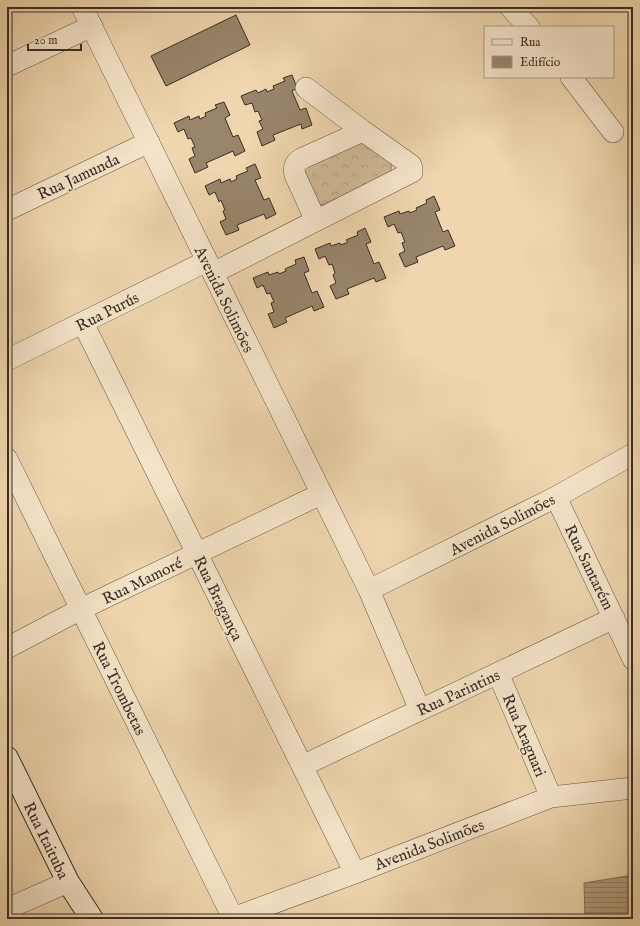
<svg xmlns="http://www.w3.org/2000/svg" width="640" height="926" viewBox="0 0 640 926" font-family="'IM FELL English',serif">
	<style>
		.forest { fill: url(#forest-crowns); stroke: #84735e }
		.water { fill: url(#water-rules); stroke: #81705b }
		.building { fill: #98856c; stroke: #392d25 }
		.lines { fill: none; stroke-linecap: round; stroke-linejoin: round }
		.street-casing { stroke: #665747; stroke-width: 22 }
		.secondary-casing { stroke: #392d25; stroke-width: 24 }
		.street { stroke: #f5e4ca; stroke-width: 21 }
		.secondary { stroke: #f5e4ca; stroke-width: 22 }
		.labels { text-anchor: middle; stroke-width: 3; stroke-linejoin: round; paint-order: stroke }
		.street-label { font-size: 16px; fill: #392d25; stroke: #f5e4ca }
	</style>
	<defs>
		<pattern id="forest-crowns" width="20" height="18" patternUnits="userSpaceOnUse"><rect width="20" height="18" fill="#d0b997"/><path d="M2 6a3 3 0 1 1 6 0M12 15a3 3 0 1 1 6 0" fill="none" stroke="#b39f82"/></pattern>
		<pattern id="water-rules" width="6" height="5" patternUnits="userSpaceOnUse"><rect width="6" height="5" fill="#b19d7f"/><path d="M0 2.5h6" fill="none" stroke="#918068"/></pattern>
	</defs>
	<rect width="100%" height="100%" fill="#efd6ae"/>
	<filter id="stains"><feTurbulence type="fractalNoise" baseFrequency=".005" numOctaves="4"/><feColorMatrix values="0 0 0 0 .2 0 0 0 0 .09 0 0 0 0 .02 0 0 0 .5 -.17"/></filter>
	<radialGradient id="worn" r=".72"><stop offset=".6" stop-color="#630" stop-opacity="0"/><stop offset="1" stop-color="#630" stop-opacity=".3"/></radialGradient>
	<path class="forest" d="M 363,142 L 391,162 L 391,170 L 389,173 L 323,205 L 320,205 L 302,170 L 304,167 Z"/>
	<path class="water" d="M 633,875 L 633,919 L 585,919 L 584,883 Z"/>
	<path class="building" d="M 236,15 L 250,45 L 166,86 L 151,56 Z
		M 292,75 L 297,88 L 292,91 L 300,110 L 306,108 L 312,125 L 302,129 L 301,124 L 273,135 L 275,140 L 262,146 L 257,132 L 263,129 L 259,121 L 262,120 L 258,111 L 255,112 L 252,103 L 245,105 L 241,96 L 256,90 L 258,93 L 266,89 L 267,92 L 274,89 L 273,86 L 285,81 L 283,78 Z
		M 224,102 L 230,115 L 225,118 L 233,137 L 238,135 L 245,151 L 235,156 L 233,151 L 206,163 L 208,167 L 195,173 L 189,159 L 195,156 L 192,148 L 195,147 L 191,138 L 188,139 L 184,129 L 178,132 L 174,123 L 189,116 L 190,120 L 199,116 L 200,119 L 206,116 L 205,113 L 217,108 L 215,105 Z
		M 255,164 L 261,178 L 255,180 L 264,200 L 269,198 L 276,214 L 266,219 L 264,214 L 237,225 L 239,230 L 226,235 L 220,222 L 226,219 L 223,211 L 225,210 L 221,200 L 219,202 L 215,192 L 209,195 L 205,186 L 220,179 L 221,183 L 230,179 L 231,182 L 237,179 L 236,176 L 248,171 L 246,168 Z
		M 434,196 L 440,210 L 435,212 L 443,232 L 448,230 L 455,246 L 445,250 L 443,246 L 416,257 L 418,262 L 405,267 L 399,254 L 405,251 L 402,243 L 405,242 L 401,232 L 398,233 L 394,224 L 388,227 L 384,217 L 399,211 L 400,214 L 409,211 L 410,213 L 417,210 L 416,208 L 427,203 L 426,200 Z
		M 365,228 L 371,242 L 366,244 L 374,264 L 379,262 L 386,278 L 376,282 L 374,278 L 347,289 L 349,294 L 336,299 L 330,286 L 336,283 L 333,275 L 335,273 L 332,264 L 329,265 L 325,256 L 319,259 L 315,249 L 330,243 L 331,246 L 340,243 L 341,245 L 348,242 L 346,240 L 358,235 L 357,232 Z
		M 304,257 L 309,271 L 304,273 L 312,293 L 317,291 L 324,307 L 314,311 L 312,306 L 285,318 L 287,322 L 274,328 L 268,314 L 274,312 L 271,303 L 274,302 L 270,293 L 267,294 L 263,285 L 257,288 L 253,278 L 268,272 L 269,275 L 278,272 L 279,274 L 286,271 L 285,269 L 296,264 L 295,260 Z"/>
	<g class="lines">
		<g class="street-casing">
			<path id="street" d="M 82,7 L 369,590 L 420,710
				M 510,7 L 529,27
				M 7,66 L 92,26
				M 571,77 L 613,132
				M 7,210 L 149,142
				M 316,221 L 295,175 C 293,167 295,162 303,158 L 363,131
				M 213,273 L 412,172 L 412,169 L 411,165 L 363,131 L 306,88
				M 83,323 L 355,873
				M 7,360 L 207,261
				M 7,459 L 233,918
				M 556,497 L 633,659
				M 369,590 L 556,497 L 633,454
				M 7,648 L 81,609 L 321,494
				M 498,673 L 551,797
				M 302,766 L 614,618
				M 7,909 L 68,882
				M 230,919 L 355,873 L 551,797 L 633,788"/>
		</g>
		<g class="secondary-casing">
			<path id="secondary" d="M 7,758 L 68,882 L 92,919"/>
		</g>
		<use href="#street" class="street"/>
		<use href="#secondary" class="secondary"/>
	</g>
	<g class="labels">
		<g class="street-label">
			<text transform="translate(78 176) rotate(-25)" y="6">Rua Jamunda</text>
			<text transform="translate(225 299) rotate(64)" y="6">Avenida Solimões</text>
			<text transform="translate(107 311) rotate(-27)" y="6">Rua Purús</text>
			<text transform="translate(502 524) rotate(-27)" y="6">Avenida Solimões</text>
			<text transform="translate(590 567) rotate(64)" y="6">Rua Santarém</text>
			<text transform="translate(142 580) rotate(-26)" y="6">Rua Mamoré</text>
			<text transform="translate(219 598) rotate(64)" y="6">Rua Bragança</text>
			<text transform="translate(120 688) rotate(64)" y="6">Rua Trombetas</text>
			<text transform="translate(458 692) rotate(-25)" y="6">Rua Parintins</text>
			<text transform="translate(525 735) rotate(67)" y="6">Rua Araguari</text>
			<text transform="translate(47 840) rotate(64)" y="6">Rua Itaituba</text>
			<text transform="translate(429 844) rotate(-21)" y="6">Avenida Solimões</text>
		</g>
	</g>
	<rect width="640" height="926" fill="none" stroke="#efd6ae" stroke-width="24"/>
	<rect x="8" y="8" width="624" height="910" fill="none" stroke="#392d25" stroke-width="2"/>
	<rect x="12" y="12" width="616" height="902" fill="none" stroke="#392d25"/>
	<rect x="484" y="26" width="130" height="52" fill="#f5e4ca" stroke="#aa9b88"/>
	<rect x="492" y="39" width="20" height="6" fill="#f5e4ca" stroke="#aa9b88"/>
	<text x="520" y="46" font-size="12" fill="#392d25">Rua</text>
	<rect x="492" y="56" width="20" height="12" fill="#98856c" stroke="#aa9b88"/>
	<text x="520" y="66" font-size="12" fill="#392d25">Edifício</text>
	<path d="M28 44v6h53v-6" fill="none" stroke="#392d25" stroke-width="2"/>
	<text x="34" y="44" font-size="12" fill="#392d25" stroke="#f5e4ca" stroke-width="3" paint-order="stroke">20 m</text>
	<rect width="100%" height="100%" filter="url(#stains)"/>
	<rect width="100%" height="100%" fill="url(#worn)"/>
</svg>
